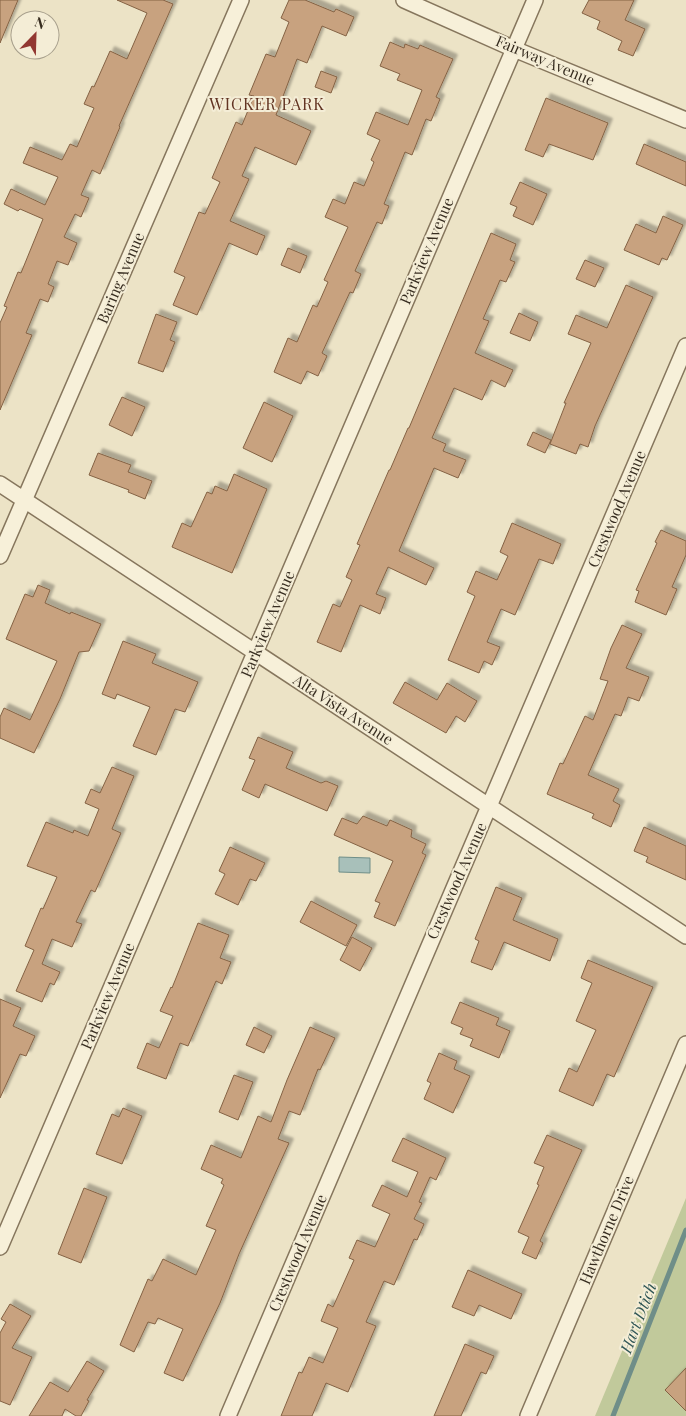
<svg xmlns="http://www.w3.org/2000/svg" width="686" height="1416" viewBox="0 0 686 1416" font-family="'Playfair Display',serif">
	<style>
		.green { fill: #c1c99b }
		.water { fill: #a8c0ba; stroke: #6f8e88 }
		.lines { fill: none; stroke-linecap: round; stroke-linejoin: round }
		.stream { stroke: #6f8e88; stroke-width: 5 }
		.building { fill: #c8a27f; stroke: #846244; filter: url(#shadow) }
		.minor-casing { stroke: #86765d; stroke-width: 18 }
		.minor { stroke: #f7f0d9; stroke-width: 15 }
		.labels { text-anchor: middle; stroke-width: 4; stroke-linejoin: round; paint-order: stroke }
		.street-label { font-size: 15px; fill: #372d20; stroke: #f4edd6 }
		.neighbourhood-label { font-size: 16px; letter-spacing: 1px; fill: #623422; stroke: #f4edd6 }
		.water-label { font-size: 16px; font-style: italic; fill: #305656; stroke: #f4edd6 }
	</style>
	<defs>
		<filter id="shadow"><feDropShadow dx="4.5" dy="-4.5" stdDeviation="1" flood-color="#0004"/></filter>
	</defs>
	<rect width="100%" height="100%" fill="#ece3c6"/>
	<path class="green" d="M 686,1198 L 686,1416 L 595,1416 Z"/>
	<path class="water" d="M 339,857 L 370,858 L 370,873 L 339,872 Z"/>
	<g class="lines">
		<path class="stream" d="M 613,1416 L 686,1230"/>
	</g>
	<path class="building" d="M 0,0 L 18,0 L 0,43 Z
		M 117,0 L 163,0 L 173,4 L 119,126 L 120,127 L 100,174 L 92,170 L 81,195 L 89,198 L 81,217 L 75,214 L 64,237 L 77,243 L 68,265 L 57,261 L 48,284 L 54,287 L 48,302 L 40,299 L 26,333 L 32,335 L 0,410 L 0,323 L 7,307 L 4,306 L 18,272 L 21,273 L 43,219 L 20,209 L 18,211 L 4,204 L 11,189 L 45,205 L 58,177 L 23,163 L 30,147 L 62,160 L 70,144 L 77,147 L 94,108 L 84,104 L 92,86 L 94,87 L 110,51 L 127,59 L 147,13 Z
		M 289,0 L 305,0 L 334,12 L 336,9 L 354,17 L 346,36 L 322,26 L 307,63 L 297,59 L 276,115 L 311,131 L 296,165 L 255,147 L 242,176 L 249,179 L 230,221 L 265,236 L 257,255 L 229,243 L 197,315 L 173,305 L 185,277 L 174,272 L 199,212 L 205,214 L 220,182 L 212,178 L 236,122 L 242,125 L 254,96 L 249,95 L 266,54 L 275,57 L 289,22 L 281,18 Z
		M 589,0 L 634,0 L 625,20 L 645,29 L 633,56 L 618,50 L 622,41 L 597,29 L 600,21 L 582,13 Z
		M 390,42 L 404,48 L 405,44 L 418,49 L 420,45 L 453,59 L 436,97 L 440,99 L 431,121 L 426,119 L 412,155 L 405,152 L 384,204 L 389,206 L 382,224 L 377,222 L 355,271 L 361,274 L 353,293 L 350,292 L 322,353 L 327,356 L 318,376 L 307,371 L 301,384 L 274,372 L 288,338 L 297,342 L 313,305 L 317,307 L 328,282 L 324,280 L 348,227 L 325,217 L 333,199 L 345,204 L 354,182 L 364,186 L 374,162 L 371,160 L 380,140 L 367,134 L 376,112 L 408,125 L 422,90 L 397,80 L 400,74 L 380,66 Z
		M 321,71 L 337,77 L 331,93 L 315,87 Z
		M 546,98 L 608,123 L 593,160 L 549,144 L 543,157 L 525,150 Z
		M 644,144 L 686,162 L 686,186 L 636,164 Z
		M 520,182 L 547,194 L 533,225 L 513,216 L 517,207 L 510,204 Z
		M 663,216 L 683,225 L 667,260 L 662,258 L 659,265 L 624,250 L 636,224 L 656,233 Z
		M 491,233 L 516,244 L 510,260 L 515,262 L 506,282 L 500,280 L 495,292 L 483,319 L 489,321 L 475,353 L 513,370 L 505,387 L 491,380 L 482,400 L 454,388 L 432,438 L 446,444 L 443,451 L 466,460 L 458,478 L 434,468 L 399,551 L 434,568 L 426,585 L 388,567 L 376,594 L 386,598 L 380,614 L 360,605 L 341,652 L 317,642 L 333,604 L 340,607 L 352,580 L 346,577 L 360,545 L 357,544 L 389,470 L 390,470 L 408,428 L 409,428 Z
		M 288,248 L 307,256 L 300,273 L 281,265 Z
		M 585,260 L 604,268 L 595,287 L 576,279 Z
		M 626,285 L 653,297 L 595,426 L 588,447 L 580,444 L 576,454 L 550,444 L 566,403 L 564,403 L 591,343 L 568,334 L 576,315 L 607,328 Z
		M 519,313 L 538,322 L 530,341 L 510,333 Z
		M 156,314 L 177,322 L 170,340 L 175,342 L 163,372 L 138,363 Z
		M 122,397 L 145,407 L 132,436 L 109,425 Z
		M 264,402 L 293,416 L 272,462 L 243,448 Z
		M 533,432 L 551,440 L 545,453 L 527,445 Z
		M 98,453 L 131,465 L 128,472 L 152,481 L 145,499 L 128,492 L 129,490 L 89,475 Z
		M 234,474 L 267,489 L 232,573 L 172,547 L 182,523 L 191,527 L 207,492 L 212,494 L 215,486 L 227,491 Z
		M 512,523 L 561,544 L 553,564 L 539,559 L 515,615 L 501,609 L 487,642 L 500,647 L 492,665 L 484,661 L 479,673 L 448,660 L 475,596 L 467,592 L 476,571 L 497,580 L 508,556 L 500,552 Z
		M 661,530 L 686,541 L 686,555 L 672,587 L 677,589 L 666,615 L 635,602 L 639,591 L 636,590 L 657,543 L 655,542 Z
		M 38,585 L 50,590 L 45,603 L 70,614 L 71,612 L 101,624 L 89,651 L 79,652 L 60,699 L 34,753 L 0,738 L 0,717 L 4,708 L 30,720 L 57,661 L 6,639 L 25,594 L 33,597 Z
		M 622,625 L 642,634 L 626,668 L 649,677 L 639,701 L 628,697 L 621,716 L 615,714 L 588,775 L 619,789 L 613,801 L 620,805 L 611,827 L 592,818 L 594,814 L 547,794 L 560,763 L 563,764 L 585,716 L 593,720 L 608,681 L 600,679 L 611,648 Z
		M 123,641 L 156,654 L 152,663 L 198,682 L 185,712 L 175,709 L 156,755 L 133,746 L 150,707 L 117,694 L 115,699 L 102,694 Z
		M 405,682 L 437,700 L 447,683 L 477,701 L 465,722 L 456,716 L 446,733 L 393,703 Z
		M 258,737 L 293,752 L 286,768 L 321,783 L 326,781 L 338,786 L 327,811 L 265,784 L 259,798 L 242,790 L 255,760 L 249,758 Z
		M 112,767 L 134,776 L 112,829 L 121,833 L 95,892 L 91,890 L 76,922 L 82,924 L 72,947 L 52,939 L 42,964 L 60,972 L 54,985 L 50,983 L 42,1002 L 16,991 L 34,950 L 25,946 L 41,908 L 43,909 L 57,877 L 27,866 L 46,822 L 73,833 L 74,830 L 88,836 L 99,809 L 85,803 L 91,789 L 100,793 Z
		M 363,816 L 387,826 L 390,820 L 412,830 L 411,837 L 426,844 L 422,853 L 426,855 L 395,926 L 374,917 L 380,903 L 375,901 L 393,861 L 334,835 L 342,818 L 357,824 Z
		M 644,827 L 686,846 L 686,880 L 646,862 L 648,857 L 634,851 Z
		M 230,847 L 265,863 L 256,881 L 250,879 L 238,905 L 215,894 L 225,874 L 219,871 Z
		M 496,887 L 522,898 L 513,920 L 558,939 L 550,961 L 504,942 L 492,970 L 471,962 L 479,941 L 475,939 Z
		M 311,901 L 357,925 L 346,946 L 300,922 Z
		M 198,923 L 229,935 L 220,958 L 231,962 L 222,984 L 216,981 L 188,1046 L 180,1043 L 166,1079 L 137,1068 L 147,1043 L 159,1048 L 173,1016 L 160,1011 L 171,987 L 172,988 Z
		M 352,937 L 372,948 L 360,971 L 340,960 Z
		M 588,960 L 653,987 L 614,1077 L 607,1074 L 593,1106 L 559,1091 L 569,1068 L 577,1072 L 596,1030 L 576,1021 L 592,983 L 581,978 Z
		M 0,999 L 21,1008 L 13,1026 L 35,1036 L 26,1056 L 20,1054 L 0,1098 Z
		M 460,1002 L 499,1018 L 496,1025 L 510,1031 L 499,1058 L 470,1046 L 473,1039 L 460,1034 L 463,1028 L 451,1023 Z
		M 254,1027 L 272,1036 L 264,1053 L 246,1045 Z
		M 310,1027 L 335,1038 L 320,1070 L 318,1069 L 300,1115 L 289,1111 L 278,1139 L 289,1143 L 239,1254 L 220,1303 L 183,1381 L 164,1373 L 183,1329 L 158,1318 L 155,1324 L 148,1322 L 134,1352 L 120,1345 L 148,1279 L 152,1281 L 163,1259 L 196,1275 L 216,1230 L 206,1226 L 224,1185 L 221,1183 L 223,1179 L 201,1169 L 211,1145 L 241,1158 L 258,1116 L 271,1122 L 287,1080 Z
		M 439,1053 L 457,1061 L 454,1069 L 470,1076 L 453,1113 L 424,1099 L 431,1083 L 427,1081 Z
		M 234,1075 L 253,1082 L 238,1120 L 219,1112 Z
		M 123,1108 L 142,1116 L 122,1164 L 96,1154 L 112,1114 L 119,1117 Z
		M 547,1135 L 582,1150 L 540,1241 L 543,1243 L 536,1259 L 522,1253 L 529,1237 L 518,1232 L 539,1185 L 537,1184 L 544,1167 L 534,1163 Z
		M 403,1138 L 446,1158 L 436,1180 L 430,1177 L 419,1202 L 422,1203 L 414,1219 L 424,1224 L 417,1240 L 414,1239 L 394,1285 L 384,1281 L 366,1322 L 376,1326 L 348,1392 L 326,1383 L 312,1416 L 281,1416 L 299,1372 L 302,1373 L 309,1357 L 323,1363 L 338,1328 L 321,1321 L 328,1304 L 333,1307 L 354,1260 L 349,1258 L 357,1240 L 375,1247 L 390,1214 L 372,1206 L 382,1185 L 407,1197 L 418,1172 L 392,1161 Z
		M 84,1188 L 107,1197 L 81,1263 L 58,1254 Z
		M 468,1270 L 522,1294 L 511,1319 L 479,1305 L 474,1316 L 452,1307 Z
		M 10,1304 L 31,1316 L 12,1348 L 32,1357 L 10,1405 L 0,1401 L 0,1333 L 6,1322 L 1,1319 Z
		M 465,1344 L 494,1356 L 486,1374 L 481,1372 L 461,1416 L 434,1416 Z
		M 87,1361 L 104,1371 L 87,1400 L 89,1401 L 81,1416 L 76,1416 L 65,1409 L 62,1416 L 29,1416 L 50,1382 L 68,1392 Z
		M 686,1368 L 686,1411 L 665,1390 Z"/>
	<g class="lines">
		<g class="minor-casing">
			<path id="minor" d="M 404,0 L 514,49 L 686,120
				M 0,484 L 686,936
				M 0,556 L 241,0
				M 0,1247 L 535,0
				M 228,1416 L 686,346
				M 528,1416 L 686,1044"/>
		</g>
		<use href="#minor" class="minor"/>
	</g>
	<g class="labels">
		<g class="street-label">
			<text transform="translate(545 61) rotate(23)" y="5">Fairway Avenue</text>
			<text transform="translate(427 251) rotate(-67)" y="5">Parkview Avenue</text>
			<text transform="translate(121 278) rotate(-67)" y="5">Baring Avenue</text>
			<text transform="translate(617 509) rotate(-67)" y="5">Crestwood Avenue</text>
			<text transform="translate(268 624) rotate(-67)" y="5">Parkview Avenue</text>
			<text transform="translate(343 710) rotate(33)" y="5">Alta Vista Avenue</text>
			<text transform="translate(457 881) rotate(-66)" y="5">Crestwood Avenue</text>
			<text transform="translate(108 996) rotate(-67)" y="5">Parkview Avenue</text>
			<text transform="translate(607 1230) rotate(-67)" y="5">Hawthorne Drive</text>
			<text transform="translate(298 1253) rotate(-67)" y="5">Crestwood Avenue</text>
		</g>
		<g class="neighbourhood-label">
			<text x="267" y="110">WICKER PARK</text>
		</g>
		<g class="water-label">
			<text transform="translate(638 1318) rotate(-69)" y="6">Hart Dtich</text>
		</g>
	</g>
	<g transform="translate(35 35) rotate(23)"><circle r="24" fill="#f4edd6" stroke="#a8a08d"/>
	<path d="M0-4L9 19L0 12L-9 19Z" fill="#923731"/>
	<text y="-8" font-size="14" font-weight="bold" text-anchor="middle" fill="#372d20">N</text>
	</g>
</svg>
